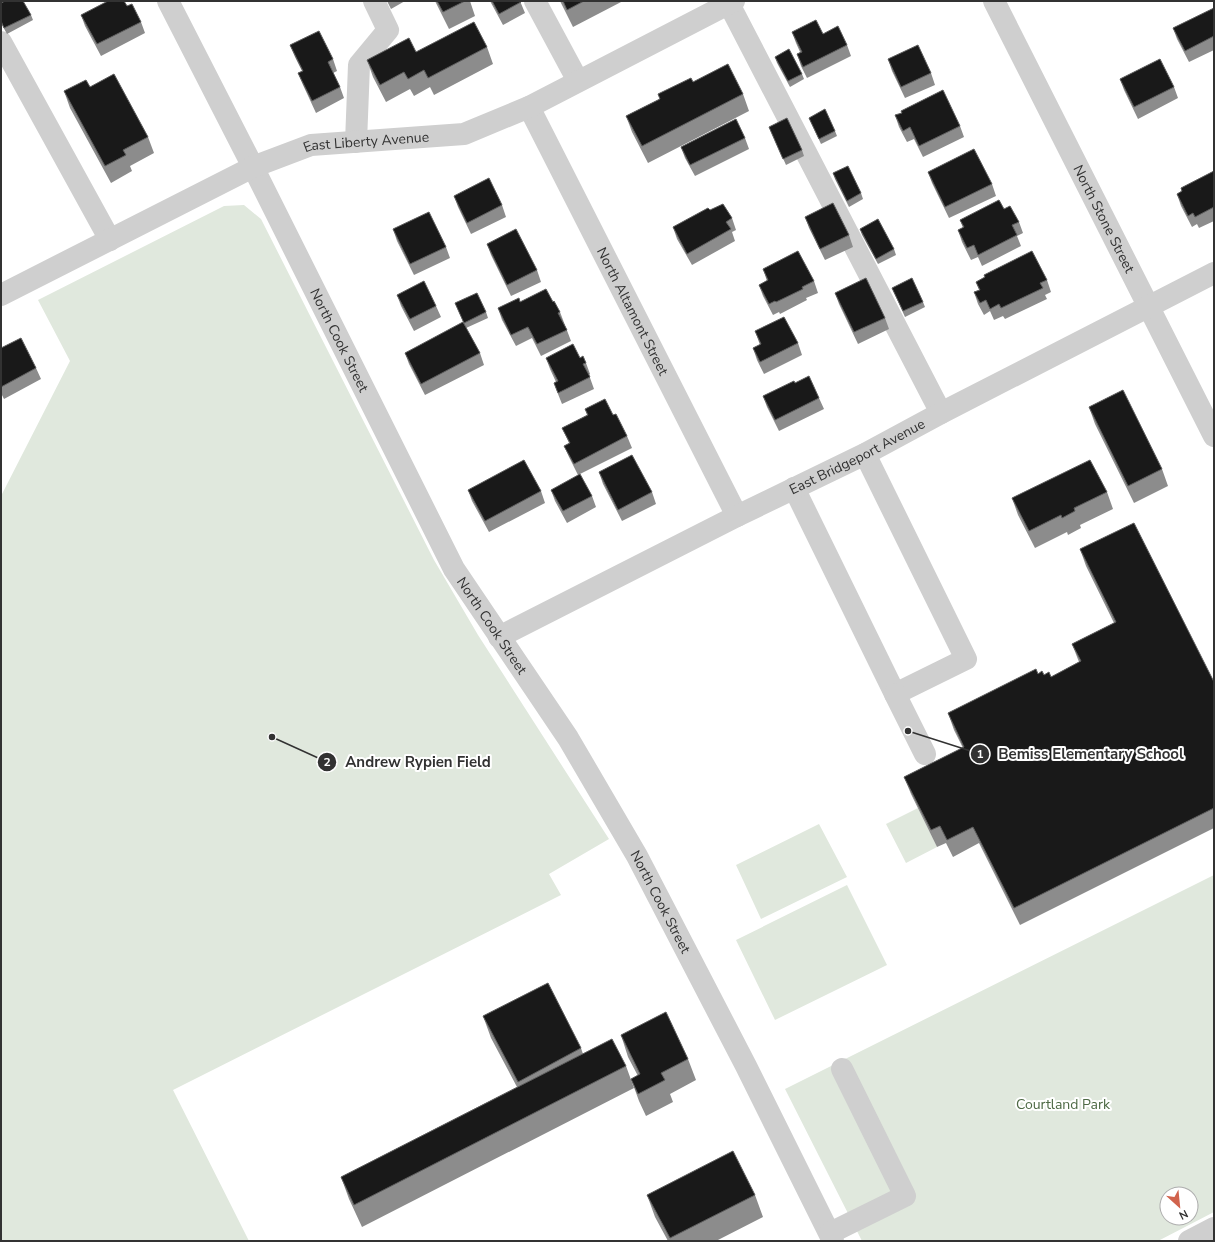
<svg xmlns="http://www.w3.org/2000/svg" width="1215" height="1242" viewBox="0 0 1215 1242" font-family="'Nunito Sans',sans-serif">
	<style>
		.green { fill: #e0e8dd; fill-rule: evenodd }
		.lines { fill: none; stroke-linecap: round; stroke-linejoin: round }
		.minor { stroke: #cfcfcf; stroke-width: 22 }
		.wall { fill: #8c8c8c }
		.building { fill: #191919; stroke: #5e5e5e }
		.labels { text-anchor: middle; stroke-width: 4; stroke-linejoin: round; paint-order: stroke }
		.street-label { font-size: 14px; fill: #323232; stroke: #fff }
		.park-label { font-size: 14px; fill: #4d6944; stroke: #fff }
		.leader { fill: none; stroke: #323232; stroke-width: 1.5 }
		.callout-dot { fill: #323232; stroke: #fff; stroke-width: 1.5 }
		.mark-label { font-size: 12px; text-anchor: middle; font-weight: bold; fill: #fff }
		.callout-label { font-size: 15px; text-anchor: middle; font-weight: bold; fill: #323232; stroke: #fff; stroke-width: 4; stroke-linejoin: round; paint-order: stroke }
	</style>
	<rect width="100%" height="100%" fill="#fff"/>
	<path class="green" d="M 244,205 L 261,219 L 434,560 L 478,635 L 609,839 L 549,874 L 561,895 L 173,1090 L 249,1241 L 1,1241 L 1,496 L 70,361 L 38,300 L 224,206 Z
		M 918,808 L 937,847 L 906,863 L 886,824 Z
		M 819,824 L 847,877 L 761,919 L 736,865 Z
		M 1214,875 L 1214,1212 L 1158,1241 L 862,1241 L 785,1089 ZM 1167,1194 L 1191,1194 L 1191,1218 L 1167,1218 Z
		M 847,885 L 887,965 L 775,1020 L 736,940 Z"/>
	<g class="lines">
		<g class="minor">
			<path id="s1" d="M 168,1 L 253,167 L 454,569 L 568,738 L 637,856 L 746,1066 L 833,1241"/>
			<path d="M 535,1 L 578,81"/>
			<path id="s2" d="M 994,1 L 1214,436"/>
			<path d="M 729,4 L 941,413"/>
			<path d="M 1,42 L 110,240"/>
			<path id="s3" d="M 529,107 L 737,516"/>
			<path d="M 356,142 L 359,65 L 388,30 L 374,1"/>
			<path id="s4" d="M 1,295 L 253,167 L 311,145 L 464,134 L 529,107 L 734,1"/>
			<path d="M 794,488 L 895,694 L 966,659 L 865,454"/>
			<path id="s5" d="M 499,637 L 737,516 L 865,454 L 941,413 L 1214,273"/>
			<path d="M 895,694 L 925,754"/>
			<path d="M 830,1233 L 905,1196 L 842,1069"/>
			<path d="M 1189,1241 L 1214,1228"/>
		</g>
	</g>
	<path class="wall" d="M 387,1 L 405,1 L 391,9 Z
		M 435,1 L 470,1 L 475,16 L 449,29 Z
		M 490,1 L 520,1 L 525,13 L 503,25 Z
		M 560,1 L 623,1 L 573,27 Z
		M 1,3 L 31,15 L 33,20 L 7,34 L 1,23 Z
		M 127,6 L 141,22 L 145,33 L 101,56 L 85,26 L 81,15 Z
		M 1214,8 L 1214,50 L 1189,62 L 1177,39 L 1173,28 Z
		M 792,32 L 823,34 L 847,45 L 851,56 L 807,78 L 801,66 L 797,54 L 800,52 L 796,43 Z
		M 290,45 L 333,59 L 337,71 L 333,73 L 340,87 L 344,98 L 316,113 L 303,85 L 298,73 L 302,71 L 295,57 Z
		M 487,47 L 493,64 L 434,95 L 430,87 L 414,96 L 410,89 L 386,102 L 373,77 L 367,60 L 416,52 Z
		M 775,57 L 802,74 L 804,79 L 790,87 L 777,63 Z
		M 888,59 L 931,73 L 935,85 L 905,98 L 892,71 Z
		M 1120,79 L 1174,87 L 1178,98 L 1138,119 L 1124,90 Z
		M 693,82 L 743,94 L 749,111 L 648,163 L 632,132 L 626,116 Z
		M 90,87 L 148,137 L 154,153 L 130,166 L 132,171 L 111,183 L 70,108 L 64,91 Z
		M 895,115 L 960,126 L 964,137 L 923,157 L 914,139 L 907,142 L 899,127 Z
		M 809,118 L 835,131 L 837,136 L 821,144 Z
		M 769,127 L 802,150 L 804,156 L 786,165 Z
		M 745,138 L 749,149 L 695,176 L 685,158 L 681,147 Z
		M 1214,171 L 1214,221 L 1199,228 L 1197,224 L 1192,227 L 1181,206 L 1177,194 L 1182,192 L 1181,188 Z
		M 928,172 L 992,184 L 996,196 L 949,218 L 932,183 Z
		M 833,173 L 861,193 L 863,199 L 849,207 L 835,179 Z
		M 454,196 L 502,205 L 506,217 L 471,234 L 458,207 Z
		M 1004,209 L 1019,222 L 1023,233 L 1017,236 L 1021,246 L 982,266 L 978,257 L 971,260 L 962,242 L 958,230 L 963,228 L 960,220 Z
		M 710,210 L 732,218 L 736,230 L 732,232 L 735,241 L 692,265 L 677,239 L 673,227 Z
		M 805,217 L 849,235 L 853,247 L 825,260 L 809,228 Z
		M 393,229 L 446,247 L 450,258 L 414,275 L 397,241 Z
		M 860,229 L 894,249 L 896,255 L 878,264 L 862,235 Z
		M 487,244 L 537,270 L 541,282 L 511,296 L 491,255 Z
		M 763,269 L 814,281 L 818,293 L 806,298 L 807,300 L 780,314 L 779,312 L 773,315 L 763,296 L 759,285 L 767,281 Z
		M 1047,280 L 1051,292 L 1045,295 L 1047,299 L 1005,319 L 1003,316 L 994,320 L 990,311 L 984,315 L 978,304 L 974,292 L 979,290 L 976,282 Z
		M 892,288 L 923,302 L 925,307 L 905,317 Z
		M 835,293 L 885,318 L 889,329 L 858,344 L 839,304 Z
		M 397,295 L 436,306 L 441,317 L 414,331 L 401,306 Z
		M 520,302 L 553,302 L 560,312 L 571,341 L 541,356 L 532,338 L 516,346 L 502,320 L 498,308 Z
		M 455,303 L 486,312 L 488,318 L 466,328 L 480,353 L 484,365 L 425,395 L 409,364 L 405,353 L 465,326 Z
		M 755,331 L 798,343 L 802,355 L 764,374 L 757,360 L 753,348 L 760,345 Z
		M 1,348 L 36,368 L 41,379 L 4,399 L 1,393 Z
		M 546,358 L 580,358 L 586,363 L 590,374 L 589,375 L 594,389 L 562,404 L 558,394 L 554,383 L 556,382 L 550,369 Z
		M 795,383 L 819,398 L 824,409 L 779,431 L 767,407 L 763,396 Z
		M 1089,407 L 1162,469 L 1168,486 L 1134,503 L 1095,424 Z
		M 585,409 L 613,415 L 627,436 L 632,448 L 578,475 L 569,457 L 564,446 L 569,443 L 562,428 L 587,415 Z
		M 599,472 L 652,492 L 656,504 L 622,521 L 603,484 Z
		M 468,490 L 541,491 L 545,503 L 489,532 L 472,501 Z
		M 551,490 L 592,496 L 596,507 L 567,523 L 555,501 Z
		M 1107,492 L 1113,509 L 1080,525 L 1081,528 L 1068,535 L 1067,532 L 1035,548 L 1018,515 L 1012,498 Z
		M 1080,549 L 1214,682 L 1214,828 L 1020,925 L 979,843 L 953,857 L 946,843 L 937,847 L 911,794 L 904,777 L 963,748 L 954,730 L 948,713 L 1038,674 L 1051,677 L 1079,662 L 1072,644 L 1114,623 L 1086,566 Z
		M 483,1016 L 581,1048 L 583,1054 L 626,1066 L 634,1088 L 362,1227 L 349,1199 L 341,1177 L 517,1087 L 491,1038 Z
		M 621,1035 L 688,1059 L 696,1080 L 670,1094 L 673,1102 L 646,1116 L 639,1101 L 631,1079 L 638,1076 L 628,1057 Z
		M 647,1195 L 755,1195 L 763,1217 L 716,1241 L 668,1241 L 655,1217 Z"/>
	<path class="building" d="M 5,1 L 23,1 L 31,15 L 4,28 L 1,21 L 1,3 Z
		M 108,1 L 124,1 L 127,6 L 132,4 L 141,22 L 97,44 L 81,15 Z
		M 437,1 L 465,1 L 443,12 Z
		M 492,1 L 520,1 L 521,2 L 499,14 Z
		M 563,1 L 584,1 L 567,10 Z
		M 1214,8 L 1214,36 L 1185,51 L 1173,28 Z
		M 816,20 L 823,34 L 838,26 L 847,45 L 803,67 L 797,54 L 802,52 L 792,32 Z
		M 474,22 L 487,47 L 428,78 L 424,70 L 408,79 L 404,72 L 380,85 L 367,60 L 409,38 L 416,52 Z
		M 319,31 L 333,59 L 328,62 L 340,87 L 312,101 L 298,73 L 303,71 L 290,45 Z
		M 918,45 L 931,73 L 901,87 L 888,59 Z
		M 789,49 L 802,74 L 788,81 L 775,57 Z
		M 1160,59 L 1174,87 L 1134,107 L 1120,79 Z
		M 728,64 L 743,94 L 642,146 L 626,116 L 660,99 L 658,94 L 691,78 L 693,82 Z
		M 114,74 L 148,137 L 123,150 L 126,155 L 105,166 L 64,91 L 86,80 L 90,87 Z
		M 943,90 L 960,126 L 919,146 L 910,127 L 903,131 L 895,115 L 902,113 L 901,111 Z
		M 825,109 L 835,131 L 819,139 L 809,118 Z
		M 787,118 L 802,150 L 783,159 L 769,127 Z
		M 736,119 L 745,138 L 690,165 L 681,147 Z
		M 974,149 L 992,184 L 945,207 L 928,172 Z
		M 848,166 L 861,193 L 847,201 L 833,173 Z
		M 1214,171 L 1214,207 L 1195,217 L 1193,213 L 1188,216 L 1177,194 L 1182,191 L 1181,188 Z
		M 489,178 L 502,205 L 467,223 L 454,196 Z
		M 999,200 L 1004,209 L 1010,206 L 1019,222 L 1012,225 L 1017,235 L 978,255 L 974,245 L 967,248 L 958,230 L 964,227 L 960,220 Z
		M 833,203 L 849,235 L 820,249 L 805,217 Z
		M 723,204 L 732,218 L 726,222 L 731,229 L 687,254 L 673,227 L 708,208 L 710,210 Z
		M 429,212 L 446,247 L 410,264 L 393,229 Z
		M 878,219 L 894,249 L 876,259 L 860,229 Z
		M 516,229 L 537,270 L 507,285 L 487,244 Z
		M 798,251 L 814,281 L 802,287 L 803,289 L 776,302 L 775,301 L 769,304 L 759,285 L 768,280 L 763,269 Z
		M 1032,251 L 1047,280 L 1040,283 L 1043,288 L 1001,308 L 999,304 L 990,309 L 986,300 L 980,303 L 974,292 L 980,290 L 976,282 L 985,277 L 984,275 Z
		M 866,278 L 885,318 L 854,332 L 835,293 Z
		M 912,278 L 923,302 L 903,311 L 892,288 Z
		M 424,281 L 436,306 L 410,319 L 397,295 Z
		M 546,289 L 553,302 L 554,301 L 560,312 L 558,313 L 567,330 L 537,344 L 528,327 L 511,335 L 498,308 L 519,298 L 520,302 Z
		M 477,293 L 486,312 L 464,323 L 455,303 Z
		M 784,317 L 798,343 L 760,362 L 753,348 L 761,344 L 755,331 Z
		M 463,322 L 480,353 L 421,384 L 405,353 Z
		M 21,338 L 36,368 L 1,387 L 1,348 Z
		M 573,344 L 580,358 L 583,356 L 586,363 L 583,364 L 590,377 L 558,393 L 554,383 L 558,381 L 546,358 Z
		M 809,376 L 819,398 L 775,420 L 763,396 L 794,381 L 795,383 Z
		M 1123,390 L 1162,469 L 1128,486 L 1089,407 Z
		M 605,399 L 613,415 L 616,414 L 627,436 L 574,464 L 564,446 L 570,443 L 562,428 L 588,415 L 585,409 Z
		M 632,455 L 652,492 L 618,510 L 599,472 Z
		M 524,460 L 541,491 L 485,521 L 468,490 Z
		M 1090,460 L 1107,492 L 1074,508 L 1075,511 L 1062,518 L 1061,515 L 1029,531 L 1012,498 Z
		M 580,474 L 592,496 L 563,511 L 551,490 Z
		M 1134,523 L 1214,682 L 1214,808 L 1014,908 L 973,827 L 947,840 L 940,826 L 931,830 L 904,777 L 964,747 L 948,713 L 1036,669 L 1038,674 L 1042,671 L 1044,675 L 1049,672 L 1051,677 L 1081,661 L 1072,644 L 1116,622 L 1080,549 Z
		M 548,983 L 581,1048 L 518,1082 L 483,1016 Z
		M 666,1012 L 688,1059 L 661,1073 L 665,1080 L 638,1094 L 631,1079 L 640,1074 L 621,1035 Z
		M 612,1039 L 626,1066 L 354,1205 L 341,1177 Z
		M 733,1151 L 755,1195 L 670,1238 L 647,1195 Z"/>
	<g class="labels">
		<g class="street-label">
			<text dy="5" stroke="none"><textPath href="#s4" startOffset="400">East Liberty Avenue</textPath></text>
			<text dy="5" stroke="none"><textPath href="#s2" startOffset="244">North Stone Street</textPath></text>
			<text dy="5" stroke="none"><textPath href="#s3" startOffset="229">North Altamont Street</textPath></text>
			<text dy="5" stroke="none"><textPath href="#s1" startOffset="380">North Cook Street</textPath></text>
			<text dy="5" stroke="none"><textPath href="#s5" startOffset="401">East Bridgeport Avenue</textPath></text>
			<text dy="5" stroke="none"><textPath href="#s1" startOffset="704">North Cook Street</textPath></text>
			<text dy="5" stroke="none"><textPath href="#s1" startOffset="1028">North Cook Street</textPath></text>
		</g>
		<g class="park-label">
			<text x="1063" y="1109">Courtland Park</text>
		</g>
	</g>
	<path class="leader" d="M908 731L980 754M272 737L327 762"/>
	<g class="callout-dot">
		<circle cx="908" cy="731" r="4"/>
		<circle cx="272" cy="737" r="4"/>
		<circle cx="980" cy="754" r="10"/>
		<circle cx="327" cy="762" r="10"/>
	</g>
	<g class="mark-label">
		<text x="980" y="758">1</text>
		<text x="327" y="766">2</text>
	</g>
	<g class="callout-label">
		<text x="1091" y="759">Bemiss Elementary School</text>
		<text x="418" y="767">Andrew Rypien Field</text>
	</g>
	<rect width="1215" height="1242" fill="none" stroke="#323232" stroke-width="4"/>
	<g transform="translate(1179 1206) rotate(153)"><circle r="19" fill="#ffffff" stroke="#adadad"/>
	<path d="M0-3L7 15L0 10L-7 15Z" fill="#d1634d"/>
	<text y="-6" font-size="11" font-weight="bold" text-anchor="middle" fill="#323232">N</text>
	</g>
</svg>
